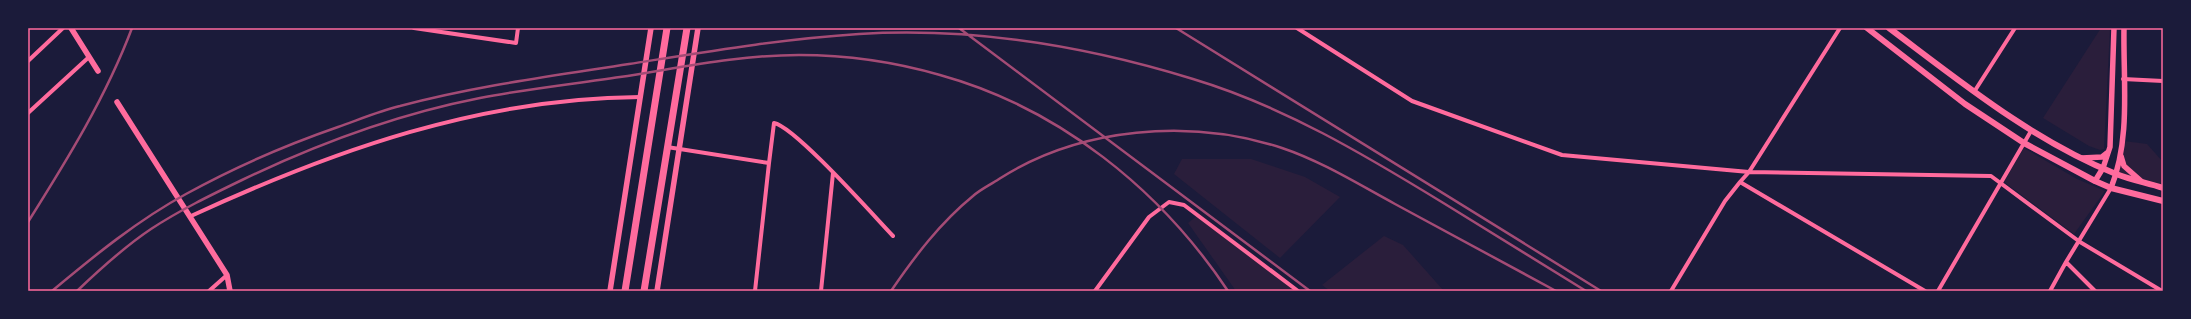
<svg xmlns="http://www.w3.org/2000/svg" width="2191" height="319" viewBox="0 0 2191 319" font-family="'Roboto Serif',serif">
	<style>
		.green { fill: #2a1e3b }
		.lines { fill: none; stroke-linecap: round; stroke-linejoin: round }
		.minor { stroke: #ff6b9d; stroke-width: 4 }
		.tertiary { stroke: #ff6b9d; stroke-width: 5.5 }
		.secondary { stroke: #ff6b9d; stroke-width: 6 }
		.trunk { stroke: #ff6b9d; stroke-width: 7 }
		.rail { stroke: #a44b75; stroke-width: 2.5 }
		.neatline { fill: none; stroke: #ff6b9d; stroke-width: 1.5 }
	</style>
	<rect width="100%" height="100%" fill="#1b1b3a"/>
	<path class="green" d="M 2101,28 L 2110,28 L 2104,149 L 2100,150 L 2089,146 L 2043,118 Z
		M 2124,141 L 2147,144 L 2163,162 L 2163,188 L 2117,174 Z
		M 2024,148 L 2077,179 L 2105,191 L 2074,234 L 2004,182 Z
		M 1182,159 L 1251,159 L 1305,177 L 1340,197 L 1280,258 L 1174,174 Z
		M 1198,215 L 1295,291 L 1236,291 L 1188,223 Z
		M 1384,236 L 1403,245 L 1444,291 L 1330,291 L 1322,285 Z"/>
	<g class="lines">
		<path class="minor" d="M 414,28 L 516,43 L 518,28
			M 1297,28 L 1412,101 L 1562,155 L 1749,172 L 1991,176 L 2080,242 L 2162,291
			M 1840,28 L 1749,172 L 1740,182 L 1925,291
			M 28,61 L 63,28
			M 2123,79 L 2163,81
			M 1974,92 L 2015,28
			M 28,113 L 89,57
			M 667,147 L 769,163 L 755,291
			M 769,163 L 774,123 C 795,127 873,215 893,236
			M 191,216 C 334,150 481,98 640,97
			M 209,291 L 227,275
			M 821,291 L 833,173
			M 1095,291 L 1149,217 L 1169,202 L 1184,205 L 1298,291
			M 1671,291 L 1725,201 L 1740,182
			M 1938,291 L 2031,131
			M 2050,291 L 2066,262
			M 2095,291 L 2066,262 L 2111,188"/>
		<path class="tertiary" d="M 71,28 L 98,71
			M 117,102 L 227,275 L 230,291
			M 2121,156 L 2124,166 L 2141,181
			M 2082,158 L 2102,157 L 2107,153
			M 2095,181 L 2103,168 L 2110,147 L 2114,28
			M 2111,188 C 2131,138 2123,81 2124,28
			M 610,291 L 651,28
			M 657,291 L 698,28"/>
		<path class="secondary" d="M 1867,28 L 1965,104 L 2024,143 L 2095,181 L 2111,188 L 2163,201
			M 1889,28 C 1961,82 2032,140 2116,174 C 2131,180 2148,183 2163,188"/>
		<path class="trunk" d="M 625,291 L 667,28
			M 644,291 L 687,28"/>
		<path class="rail" d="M 959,28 L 1310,291
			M 1176,28 L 1601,291
			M 28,222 C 67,160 106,97 132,28
			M 52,291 C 94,256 138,220 186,194 C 235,167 286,145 338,127 C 358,120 379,111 400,106 C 475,86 552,76 629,64 C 705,52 781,39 859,34 C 972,27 1086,46 1193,79 C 1283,106 1365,155 1445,204 C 1492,233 1539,262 1586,291
			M 77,291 C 100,269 124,247 151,229 C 180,210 211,195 242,180 C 317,144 398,114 480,98 C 526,89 573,84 620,77 C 679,68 739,55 799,55 C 846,55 895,62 940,75 C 1059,108 1160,189 1228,291
			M 891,291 C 915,256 940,223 973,196 C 981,189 990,185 999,179 C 1080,127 1190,118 1282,148 C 1321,161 1358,184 1395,204 C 1448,233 1502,262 1556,291"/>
	</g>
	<rect width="2191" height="319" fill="none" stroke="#1b1b3a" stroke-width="58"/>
	<rect x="29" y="29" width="2133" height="261" class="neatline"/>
</svg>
